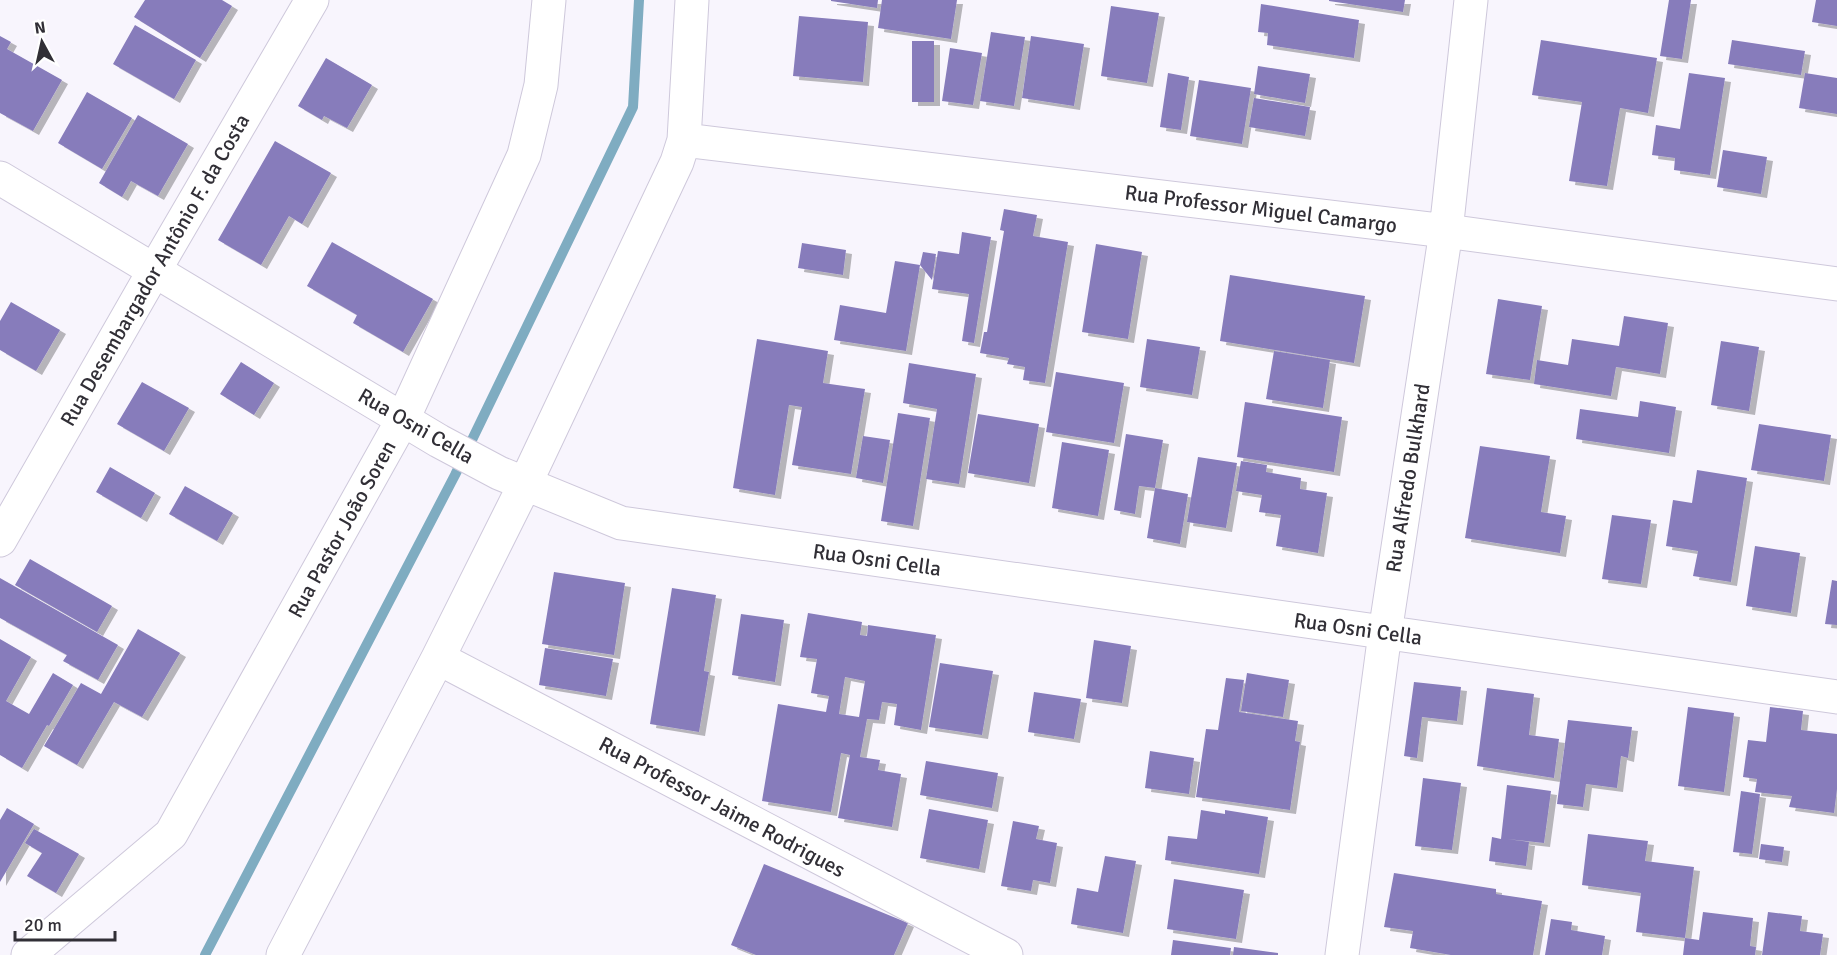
<svg xmlns="http://www.w3.org/2000/svg" width="1837" height="955" viewBox="0 0 1837 955" font-family="Signika,sans-serif">
	<style>
		.lines { fill: none; stroke-linecap: round; stroke-linejoin: round }
		.stream { stroke: #7facc1; stroke-width: 10 }
		.building { fill: #877cbb; fill-rule: evenodd; filter: url(#shadow) }
		.street-casing { stroke: #cec8db; stroke-width: 35 }
		.street { stroke: #fff; stroke-width: 33 }
		.labels { text-anchor: middle; stroke-width: 5; stroke-linejoin: round; paint-order: stroke }
		.street-label { font-size: 21px; fill: #312f36; stroke: #fff }
	</style>
	<defs>
		<filter id="shadow"><feDropShadow dx="6" dy="4" stdDeviation="0" flood-color="#0004"/></filter>
	</defs>
	<rect width="100%" height="100%" fill="#f8f5fd"/>
	<g class="lines">
		<path class="stream" d="M 205,955 L 455,475 L 633,107 L 639,0"/>
	</g>
	<path class="building" d="M 145,0 L 222,0 L 232,6 L 200,58 L 134,17 Z
		M 831,0 L 878,0 L 877,8 L 831,1 Z
		M 882,0 L 957,0 L 951,39 L 878,28 Z
		M 1329,0 L 1405,0 L 1403,12 L 1329,1 Z
		M 1669,0 L 1691,0 L 1682,59 L 1660,56 Z
		M 1816,0 L 1837,0 L 1837,26 L 1812,22 Z
		M 1261,4 L 1359,20 L 1354,58 L 1267,45 L 1268,33 L 1258,32 Z
		M 1111,6 L 1159,13 L 1147,83 L 1101,76 Z
		M 799,16 L 868,22 L 863,82 L 793,76 Z
		M 135,25 L 196,60 L 174,99 L 113,64 Z
		M 991,32 L 1025,37 L 1014,106 L 980,101 Z
		M 0,36 L 11,42 L 7,49 L 62,80 L 33,131 L 0,113 Z
		M 1031,36 L 1084,44 L 1074,106 L 1022,98 Z
		M 1541,40 L 1657,58 L 1648,113 L 1620,108 L 1607,186 L 1569,181 L 1582,102 L 1532,95 Z
		M 1732,40 L 1805,51 L 1801,75 L 1728,64 Z
		M 912,41 L 934,41 L 934,102 L 912,102 Z
		M 950,48 L 982,53 L 973,105 L 942,101 Z
		M 326,58 L 372,85 L 347,128 L 324,116 L 322,120 L 298,106 Z
		M 1258,66 L 1310,74 L 1305,103 L 1254,94 Z
		M 1168,73 L 1189,77 L 1181,130 L 1160,127 Z
		M 1689,73 L 1725,78 L 1710,175 L 1674,170 L 1675,158 L 1652,155 L 1656,125 L 1680,129 Z
		M 1805,73 L 1837,78 L 1837,114 L 1799,108 Z
		M 1199,80 L 1251,88 L 1242,144 L 1190,136 Z
		M 87,92 L 132,118 L 102,169 L 58,143 Z
		M 1254,98 L 1310,107 L 1305,136 L 1249,127 Z
		M 138,115 L 188,144 L 158,196 L 131,181 L 122,197 L 99,183 Z
		M 275,141 L 331,173 L 302,224 L 289,216 L 261,265 L 218,240 Z
		M 1723,150 L 1767,157 L 1761,194 L 1717,187 Z
		M 1004,209 L 1037,215 L 1033,236 L 1068,242 L 1045,383 L 1023,380 L 1025,367 L 1007,364 L 1009,358 L 980,353 L 984,332 L 987,332 L 1004,231 L 1000,230 Z
		M 962,232 L 991,237 L 974,343 L 962,341 L 969,294 L 932,289 L 938,251 L 959,254 Z
		M 332,242 L 433,299 L 403,352 L 353,323 L 357,315 L 307,286 Z
		M 802,243 L 846,250 L 843,275 L 798,268 Z
		M 1096,244 L 1142,252 L 1128,339 L 1082,332 Z
		M 923,252 L 936,254 L 932,280 L 920,265 Z
		M 895,261 L 920,265 L 906,351 L 834,340 L 840,305 L 886,313 Z
		M 1230,275 L 1365,296 L 1354,363 L 1220,341 Z
		M 1498,299 L 1542,306 L 1530,380 L 1486,374 Z
		M 11,302 L 60,330 L 36,371 L 0,350 L 0,321 Z
		M 1624,316 L 1668,323 L 1660,374 L 1616,367 L 1611,396 L 1534,384 L 1537,360 L 1568,365 L 1572,339 L 1619,346 Z
		M 757,339 L 828,351 L 823,383 L 865,389 L 851,474 L 792,465 L 802,407 L 789,405 L 775,495 L 733,488 Z
		M 1147,339 L 1200,347 L 1192,395 L 1140,387 Z
		M 1721,341 L 1759,347 L 1749,411 L 1711,405 Z
		M 1274,351 L 1330,360 L 1323,408 L 1266,399 Z
		M 241,362 L 274,383 L 254,415 L 220,394 Z
		M 909,363 L 976,374 L 959,484 L 926,479 L 937,409 L 903,403 Z
		M 1056,372 L 1124,383 L 1114,443 L 1046,432 Z
		M 142,382 L 189,408 L 164,451 L 117,424 Z
		M 1640,401 L 1676,407 L 1669,453 L 1576,439 L 1580,409 L 1638,417 Z
		M 1245,402 L 1342,417 L 1334,472 L 1237,457 Z
		M 898,413 L 930,418 L 913,526 L 881,521 Z
		M 978,414 L 1039,424 L 1029,483 L 968,473 Z
		M 1759,424 L 1831,435 L 1824,481 L 1751,470 Z
		M 1126,434 L 1163,440 L 1155,488 L 1139,486 L 1135,514 L 1114,510 Z
		M 863,436 L 890,440 L 883,483 L 856,478 Z
		M 1062,442 L 1109,450 L 1098,516 L 1052,508 Z
		M 1480,446 L 1550,456 L 1541,512 L 1566,516 L 1560,553 L 1465,538 Z
		M 1198,457 L 1237,463 L 1226,528 L 1187,522 Z
		M 1241,461 L 1267,465 L 1266,472 L 1301,478 L 1300,489 L 1327,493 L 1318,553 L 1276,546 L 1281,515 L 1259,512 L 1262,495 L 1236,491 Z
		M 110,467 L 155,493 L 141,518 L 96,492 Z
		M 1697,470 L 1747,478 L 1731,582 L 1693,576 L 1698,551 L 1666,546 L 1673,500 L 1692,503 Z
		M 185,486 L 233,513 L 217,541 L 169,514 Z
		M 1155,488 L 1188,494 L 1180,544 L 1147,538 Z
		M 1612,515 L 1651,520 L 1641,584 L 1602,579 Z
		M 1755,546 L 1800,553 L 1791,613 L 1746,606 Z
		M 30,559 L 112,606 L 97,632 L 15,585 Z
		M 554,572 L 625,583 L 614,655 L 542,644 Z
		M 0,578 L 118,645 L 98,680 L 63,661 L 67,655 L 0,618 Z
		M 1832,580 L 1837,581 L 1837,625 L 1825,624 Z
		M 672,588 L 716,595 L 704,671 L 709,672 L 699,732 L 650,724 Z
		M 808,613 L 862,622 L 860,635 L 867,636 L 868,625 L 936,635 L 921,730 L 894,725 L 897,704 L 882,702 L 879,720 L 867,719 L 860,757 L 880,760 L 878,770 L 901,774 L 892,827 L 838,818 L 850,755 L 841,753 L 831,812 L 762,801 L 778,704 L 826,712 L 829,696 L 811,693 L 817,659 L 800,657 ZM 845,677 L 865,681 L 859,717 L 839,714 Z
		M 741,614 L 784,620 L 775,682 L 732,675 Z
		M 138,629 L 180,653 L 142,717 L 114,702 L 77,765 L 44,746 L 81,683 L 101,694 Z
		M 0,639 L 31,657 L 6,701 L 29,714 L 53,673 L 73,685 L 49,726 L 47,725 L 22,768 L 0,755 Z
		M 1094,640 L 1131,646 L 1122,703 L 1086,698 Z
		M 545,648 L 613,659 L 606,696 L 539,685 Z
		M 940,663 L 993,671 L 982,735 L 929,727 Z
		M 1247,673 L 1289,680 L 1283,717 L 1241,711 Z
		M 1226,678 L 1244,680 L 1239,712 L 1298,721 L 1295,741 L 1300,742 L 1290,810 L 1196,797 L 1206,729 L 1218,730 Z
		M 1414,682 L 1461,687 L 1457,721 L 1422,717 L 1417,758 L 1404,756 Z
		M 1487,688 L 1534,694 L 1529,735 L 1559,739 L 1554,778 L 1477,766 Z
		M 1034,692 L 1081,699 L 1074,739 L 1028,732 Z
		M 1688,707 L 1734,713 L 1724,792 L 1678,786 Z
		M 1770,707 L 1803,711 L 1801,730 L 1837,734 L 1837,789 L 1834,813 L 1789,807 L 1792,796 L 1755,792 L 1757,779 L 1743,777 L 1748,740 L 1766,742 Z
		M 1568,720 L 1632,727 L 1628,758 L 1621,756 L 1617,788 L 1586,784 L 1583,807 L 1557,804 Z
		M 1150,751 L 1194,758 L 1189,794 L 1145,788 Z
		M 926,761 L 998,773 L 992,808 L 920,795 Z
		M 1423,778 L 1461,783 L 1452,850 L 1415,846 Z
		M 1507,785 L 1551,791 L 1544,843 L 1507,839 L 1529,842 L 1526,866 L 1489,861 L 1492,837 L 1501,839 Z
		M 1741,791 L 1760,794 L 1752,854 L 1733,852 Z
		M 7,808 L 34,824 L 0,882 L 0,820 Z
		M 929,809 L 988,820 L 979,869 L 920,858 Z
		M 1201,810 L 1225,814 L 1225,810 L 1268,817 L 1259,874 L 1165,860 L 1168,836 L 1197,839 Z
		M 1013,821 L 1039,826 L 1036,839 L 1057,843 L 1050,883 L 1033,880 L 1031,891 L 1001,886 Z
		M 34,829 L 79,854 L 56,893 L 27,876 L 42,853 L 25,843 Z
		M 1588,834 L 1648,841 L 1645,861 L 1694,867 L 1685,938 L 1636,932 L 1641,893 L 1582,885 Z
		M 1761,844 L 1784,847 L 1782,862 L 1759,859 Z
		M 1105,856 L 1136,861 L 1123,933 L 1071,924 L 1077,888 L 1098,892 Z
		M 764,864 L 908,923 L 894,955 L 756,955 L 731,945 Z
		M 1394,873 L 1496,889 L 1496,894 L 1542,901 L 1533,955 L 1451,955 L 1410,948 L 1413,931 L 1384,927 Z
		M 1174,879 L 1244,890 L 1236,939 L 1167,929 Z
		M 1703,912 L 1753,918 L 1750,946 L 1756,947 L 1755,955 L 1683,955 L 1685,938 L 1699,940 Z
		M 1768,912 L 1802,916 L 1800,931 L 1823,934 L 1820,955 L 1762,955 Z
		M 1551,919 L 1572,922 L 1571,930 L 1605,936 L 1602,955 L 1545,955 Z
		M 1173,940 L 1231,948 L 1230,955 L 1171,955 Z
		M 1234,947 L 1278,953 L 1278,955 L 1233,955 Z"/>
	<g class="lines">
		<g class="street-casing">
			<path id="street" d="M 684,140 L 1446,231 L 1837,284
				M 0,178 L 439,441 L 499,473 L 621,523 L 1837,697
				M 0,540 L 154,271 L 312,0
				M 438,658 L 1006,955
				M 28,955 L 171,834 L 403,419 L 524,155 L 541,85 L 549,0
				M 283,955 L 438,658 L 525,484 L 677,162 L 684,140 L 692,0
				M 1342,955 L 1385,633 L 1446,231 L 1471,0"/>
		</g>
		<use href="#street" class="street"/>
	</g>
	<g class="labels">
		<g class="street-label">
			<text transform="translate(1261 209) rotate(7)" y="7">Rua Professor Miguel Camargo</text>
			<text transform="translate(155 270) rotate(-60)" y="7">Rua Desembargador Antônio F. da Costa</text>
			<text transform="translate(416 426) rotate(30)" y="7">Rua Osni Cella</text>
			<text transform="translate(1408 478) rotate(-81)" y="7">Rua Alfredo Bulkhard</text>
			<text transform="translate(342 529) rotate(-61)" y="7">Rua Pastor João Soren</text>
			<text transform="translate(877 560) rotate(8)" y="7">Rua Osni Cella</text>
			<text transform="translate(1358 629) rotate(8)" y="7">Rua Osni Cella</text>
			<text transform="translate(722 807) rotate(28)" y="7">Rua Professor Jaime Rodrigues</text>
		</g>
	</g>
	<g transform="translate(42 42) rotate(352)" stroke="#ffffff" stroke-width="4.5" paint-order="stroke">
	<path d="M0-4.5L10 22L0 15L-10 22Z" fill="#312f36"/>
	<text y="-9" font-size="16" font-weight="bold" text-anchor="middle" fill="#312f36">N</text>
	</g>
	<path d="M15 931v9h100v-9" fill="none" stroke="#312f36" stroke-width="3"/>
	<text x="24" y="931" font-size="18" fill="#312f36" stroke="#ffffff" stroke-width="4.5" paint-order="stroke">20 m</text>
</svg>
